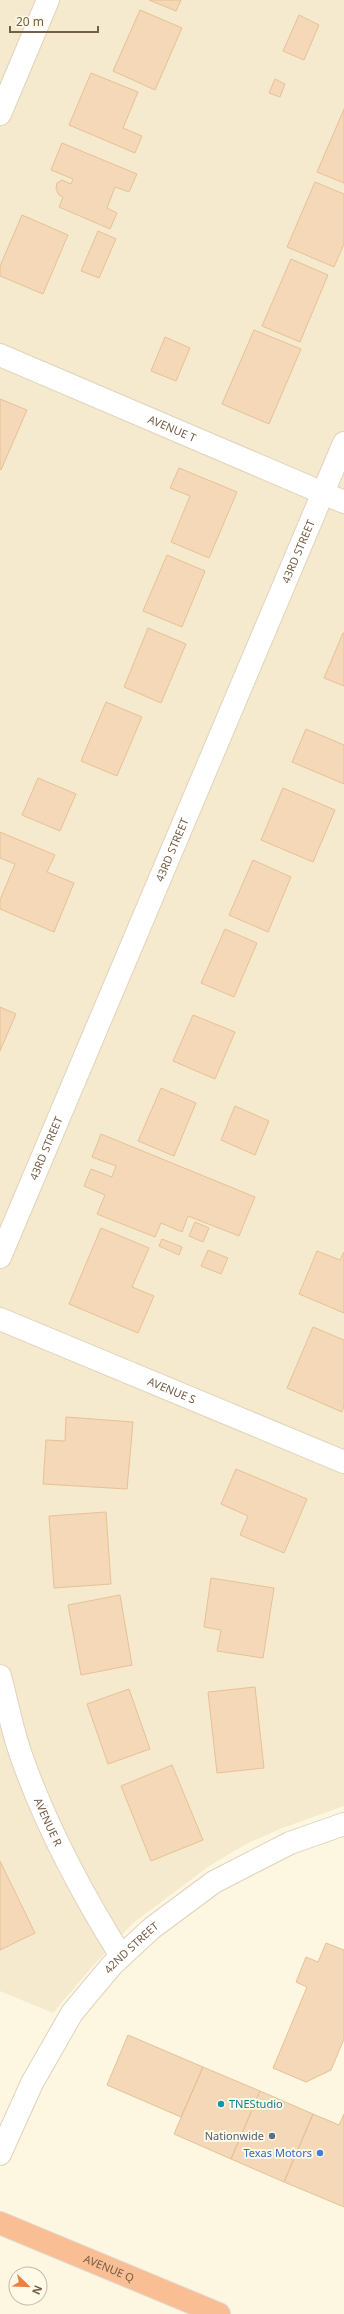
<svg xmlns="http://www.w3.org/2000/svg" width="344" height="2314" viewBox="0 0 344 2314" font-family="'Noto Sans',sans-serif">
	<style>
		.residential { fill: #f5e9ce }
		.building { fill: #f4d8b7; stroke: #e7c196 }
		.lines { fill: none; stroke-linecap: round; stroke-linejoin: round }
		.minor-casing { stroke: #e1d3bc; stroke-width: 24 }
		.highway-casing { stroke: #e1dcd7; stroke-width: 24 }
		.minor { stroke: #fff; stroke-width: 22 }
		.highway { stroke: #fabe94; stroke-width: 22 }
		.culture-dot { fill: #0f9aa8; stroke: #fff9e7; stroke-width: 1.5 }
		.service-dot { fill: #5c6f8a; stroke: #fff9e7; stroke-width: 1.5 }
		.shop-dot { fill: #3f7fe0; stroke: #fff9e7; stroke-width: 1.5 }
		.labels { text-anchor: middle; stroke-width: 4; stroke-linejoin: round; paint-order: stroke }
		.street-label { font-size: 11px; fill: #755e47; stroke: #fff9e7 }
		.culture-label { font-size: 11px; fill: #0d838f; stroke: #fff9e7; text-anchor: start }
		.service-label { font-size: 11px; fill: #4e5e75; stroke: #fff9e7; text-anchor: end }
		.shop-label { font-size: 11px; fill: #366cbe; stroke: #fff9e7; text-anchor: end }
	</style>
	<rect width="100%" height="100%" fill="#fdf6e0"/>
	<path class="residential" d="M 0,0 L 344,0 L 344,1806 L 282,1828 L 246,1844 L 209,1866 L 133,1923 L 90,1969 L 53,2013 L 0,1991 Z"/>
	<path class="building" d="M 149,0 L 181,0 L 176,11 Z
		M 140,10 L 182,28 L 155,90 L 113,71 Z
		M 299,15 L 319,25 L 304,60 L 283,51 Z
		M 91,73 L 138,92 L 123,128 L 142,136 L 135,153 L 69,125 Z
		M 275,79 L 285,84 L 280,97 L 269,93 Z
		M 344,109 L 344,183 L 317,172 Z
		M 62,143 L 137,174 L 129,192 L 115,187 L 107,208 L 117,213 L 110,229 L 59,207 L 63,197 L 59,195 L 56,189 L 57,183 L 62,180 L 71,184 L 73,179 L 51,170 Z
		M 315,182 L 344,194 L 344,244 L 334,267 L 287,247 Z
		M 22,215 L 68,235 L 43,294 L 0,276 L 0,266 Z
		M 98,231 L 116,239 L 99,278 L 81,271 Z
		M 291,259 L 328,275 L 300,342 L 262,326 Z
		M 254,330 L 301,349 L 269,424 L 222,404 Z
		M 165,337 L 190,348 L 176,381 L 151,371 Z
		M 0,399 L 27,410 L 1,470 L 0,469 Z
		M 179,468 L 237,492 L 209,558 L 171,542 L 190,496 L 170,488 Z
		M 167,555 L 205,571 L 182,627 L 143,611 Z
		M 148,628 L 186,644 L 161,703 L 124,687 Z
		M 343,633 L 344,633 L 344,686 L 324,678 Z
		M 106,702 L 142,717 L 117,776 L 81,761 Z
		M 306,729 L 344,745 L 344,784 L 292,762 Z
		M 38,778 L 76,794 L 60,831 L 22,815 Z
		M 283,788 L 335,810 L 313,862 L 261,840 Z
		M 0,832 L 55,855 L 47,872 L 74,883 L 54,932 L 0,909 L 0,900 L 15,864 L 0,858 Z
		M 253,860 L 291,877 L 268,932 L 229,915 Z
		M 225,929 L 257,943 L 234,997 L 201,983 Z
		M 0,1007 L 16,1014 L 0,1051 Z
		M 193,1015 L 235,1032 L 215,1079 L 173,1061 Z
		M 161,1088 L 196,1103 L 174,1156 L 138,1141 Z
		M 235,1106 L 269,1121 L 255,1155 L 221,1140 Z
		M 101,1134 L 255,1197 L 239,1236 L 188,1216 L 182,1232 L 161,1223 L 155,1237 L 97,1214 L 105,1195 L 84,1186 L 91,1169 L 112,1177 L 116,1166 L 92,1157 Z
		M 195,1222 L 209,1228 L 203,1242 L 189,1236 Z
		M 101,1228 L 149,1248 L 132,1287 L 154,1296 L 138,1333 L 69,1304 Z
		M 162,1239 L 182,1247 L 179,1255 L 159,1246 Z
		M 208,1250 L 228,1258 L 221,1274 L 201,1266 Z
		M 317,1251 L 340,1260 L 344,1252 L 344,1313 L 299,1294 Z
		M 313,1327 L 344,1340 L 344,1406 L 342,1412 L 287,1388 Z
		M 66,1417 L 133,1422 L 127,1489 L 43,1484 L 46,1440 L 65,1441 Z
		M 236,1469 L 307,1499 L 284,1553 L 240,1535 L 248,1516 L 221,1504 Z
		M 106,1512 L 111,1584 L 54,1588 L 49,1516 Z
		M 211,1578 L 274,1588 L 263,1658 L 217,1651 L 221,1630 L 204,1627 Z
		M 120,1595 L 132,1665 L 81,1675 L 68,1605 Z
		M 255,1687 L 264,1768 L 217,1773 L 208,1692 Z
		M 129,1689 L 150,1749 L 108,1764 L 87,1704 Z
		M 172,1765 L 203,1840 L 151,1861 L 121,1786 Z
		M 0,1861 L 35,1933 L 0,1950 Z
		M 326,1943 L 344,1950 L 344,2039 L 331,2070 L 306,2082 L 273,2068 L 307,1987 L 296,1982 L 306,1957 L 318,1962 Z
		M 128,2035 L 203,2067 L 181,2117 L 107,2085 Z
		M 203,2067 L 260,2091 L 231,2159 L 174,2134 Z
		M 260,2091 L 313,2114 L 284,2182 L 231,2159 Z
		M 313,2114 L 339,2125 L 344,2114 L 344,2207 L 284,2182 Z"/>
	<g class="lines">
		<g class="minor-casing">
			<g id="minor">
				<path d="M 0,114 L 48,0"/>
				<path id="s1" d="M 0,355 L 344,502"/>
				<path id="s2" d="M 0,1257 L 344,443"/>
				<path id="s3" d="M 0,1319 L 344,1462"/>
				<path id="s4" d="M 0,1676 C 7,1702 12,1730 21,1755 C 46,1827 81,1892 121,1956"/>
				<path id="s5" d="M 0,2154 L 32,2083 L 72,2013 L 112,1965 L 152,1928 L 214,1882 L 290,1843 L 344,1824"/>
			</g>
		</g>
		<g class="highway-casing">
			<g id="highway">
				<path id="s6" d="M 0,2223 L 219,2314"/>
			</g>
		</g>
		<use href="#minor" class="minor"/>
		<use href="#highway" class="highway"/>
	</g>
	<circle class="culture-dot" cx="221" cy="2104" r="4"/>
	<circle class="service-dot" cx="272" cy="2136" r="4"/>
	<circle class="shop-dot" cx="320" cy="2153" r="4"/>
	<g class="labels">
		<g class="street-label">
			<text dy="4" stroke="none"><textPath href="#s1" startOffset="187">AVENUE T</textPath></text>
			<text dy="4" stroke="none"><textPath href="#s2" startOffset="766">43RD STREET</textPath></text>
			<text dy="4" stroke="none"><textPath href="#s2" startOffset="442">43RD STREET</textPath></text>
			<text dy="4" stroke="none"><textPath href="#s2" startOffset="118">43RD STREET</textPath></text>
			<text dy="4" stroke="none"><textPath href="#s3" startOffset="186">AVENUE S</textPath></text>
			<text dy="4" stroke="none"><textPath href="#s4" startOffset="154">AVENUE R</textPath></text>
			<text dy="4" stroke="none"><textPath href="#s5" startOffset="247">42ND STREET</textPath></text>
			<text dy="4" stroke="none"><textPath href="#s6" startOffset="118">AVENUE Q</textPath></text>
		</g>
		<g class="culture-label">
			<text x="229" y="2108">TNEStudio</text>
		</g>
		<g class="service-label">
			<text x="264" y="2140">Nationwide</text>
		</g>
		<g class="shop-label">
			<text x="312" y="2157">Texas Motors</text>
		</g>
	</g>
	<g transform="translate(28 2286) rotate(113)"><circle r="19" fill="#fff9e7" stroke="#c8bba7"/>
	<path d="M0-3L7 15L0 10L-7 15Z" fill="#ed8040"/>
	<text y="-6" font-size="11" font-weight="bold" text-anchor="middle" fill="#755e47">N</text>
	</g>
	<path d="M10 26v6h88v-6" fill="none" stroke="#755e47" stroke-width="2"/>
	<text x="16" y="26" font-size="12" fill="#755e47" stroke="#fff9e7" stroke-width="3" paint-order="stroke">20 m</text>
</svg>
